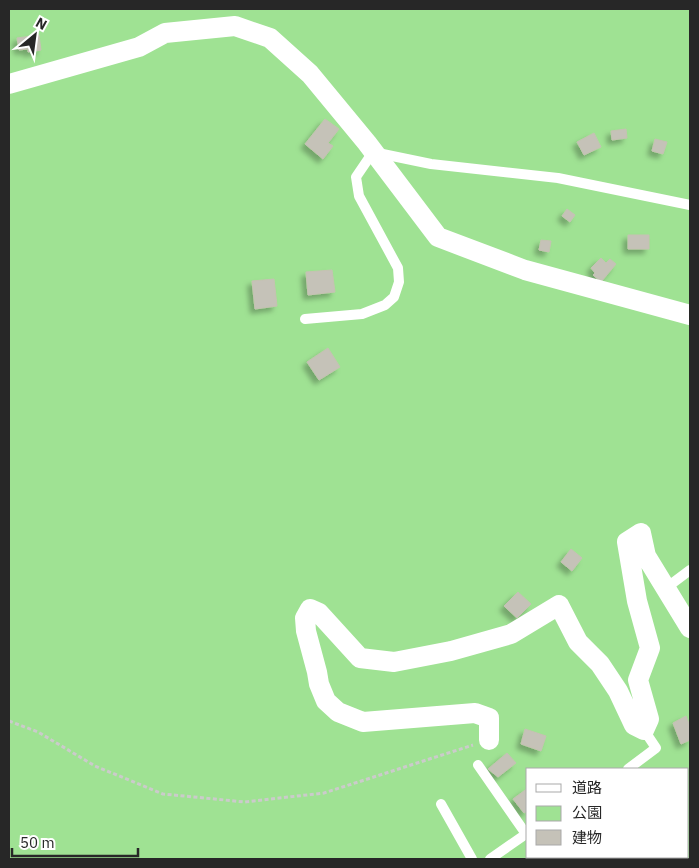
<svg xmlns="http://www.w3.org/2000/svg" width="699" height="868" viewBox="0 0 699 868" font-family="'IBM Plex Sans','Noto Sans JP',sans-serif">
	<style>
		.green { fill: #9fe293; fill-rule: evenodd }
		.building { fill: #c5c2b8; stroke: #c5c2b2; filter: url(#shadow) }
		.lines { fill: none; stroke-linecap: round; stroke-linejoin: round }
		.path { stroke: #cbcbcb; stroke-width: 3; stroke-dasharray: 4 2.5; stroke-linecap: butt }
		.service { stroke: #fff; stroke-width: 10 }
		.minor { stroke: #fff; stroke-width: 20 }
	</style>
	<defs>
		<filter id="shadow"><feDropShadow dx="-4.5" dy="4.5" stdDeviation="2.5" flood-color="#0004"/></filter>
	</defs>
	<rect width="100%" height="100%" fill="#eae6d8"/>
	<path class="green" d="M 9,9 L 690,9 L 690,859 L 9,859 ZM 528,769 L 688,769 L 688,857 L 528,857 Z"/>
	<path class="building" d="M 39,35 L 41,50 L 28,52 L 28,49 L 19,50 L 17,38 Z
		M 325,119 L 339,129 L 328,143 L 333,146 L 323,159 L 305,144 Z
		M 626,129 L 627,138 L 612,140 L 611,131 Z
		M 594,133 L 601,147 L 584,155 L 577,142 Z
		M 655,139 L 667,142 L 663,154 L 652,151 Z
		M 567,209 L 575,215 L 570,222 L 562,216 Z
		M 628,235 L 649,235 L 649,249 L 628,249 Z
		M 541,240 L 551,241 L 549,252 L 539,250 Z
		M 601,258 L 606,263 L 610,259 L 616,264 L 601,282 L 593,275 L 595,273 L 591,268 Z
		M 332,270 L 335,292 L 308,295 L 306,272 Z
		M 274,279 L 277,306 L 255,309 L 252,281 Z
		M 328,348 L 340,367 L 319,380 L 307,362 Z
		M 571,549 L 582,558 L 572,571 L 561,562 Z
		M 518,592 L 531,604 L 517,618 L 504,606 Z
		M 686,716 L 690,726 L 690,740 L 681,744 L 673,723 Z
		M 525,729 L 546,736 L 541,751 L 521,744 Z
		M 507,753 L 516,763 L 498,777 L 488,769 Z
		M 528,788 L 528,810 L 524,813 L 513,799 Z"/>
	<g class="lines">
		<path class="path" d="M 9,721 L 38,732 L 95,766 L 163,794 L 245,802 L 324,793 L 473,745"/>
		<path class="service" d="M 305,319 L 362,314 L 385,305 L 394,297 L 399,282 L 398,268 L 359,196 L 356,177 L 373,152 L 431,164 L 558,178 L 690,205
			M 666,588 L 690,570
			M 478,765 L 526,834 L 528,834
			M 628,769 L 656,748 L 644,730
			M 441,804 L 472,859
			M 490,859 L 526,834"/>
		<path class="minor" d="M 9,84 L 139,47 L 165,33 L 235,26 L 270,38 L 310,74 L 367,143 L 438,237 L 525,270 L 690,315
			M 489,740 L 489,718 L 475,713 L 363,722 L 338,712 L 326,701 L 319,684 L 317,672 L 306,631 L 305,618 L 310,609 L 319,613 L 360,658 L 394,662 L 451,651 L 511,634 L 559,605 L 578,642 L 600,664 L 618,691 L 634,725 L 644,730 L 649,719 L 638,680 L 650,648 L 637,601 L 627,542 L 641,533 L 646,556 L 690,628"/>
	</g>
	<rect width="699" height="868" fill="none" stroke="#272727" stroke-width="20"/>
	<rect x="526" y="768" width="162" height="90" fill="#ffffff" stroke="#a9a9a9"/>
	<rect x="536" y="784" width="25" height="8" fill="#ffffff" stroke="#a9a9a9"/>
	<text x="572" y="793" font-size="15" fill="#272727">道路</text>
	<rect x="536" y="806" width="25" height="15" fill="#9fe293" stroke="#a9a9a9"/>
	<text x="572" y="818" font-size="15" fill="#272727">公園</text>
	<rect x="536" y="830" width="25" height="15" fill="#c5c2b8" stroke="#a9a9a9"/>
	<text x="572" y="843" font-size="15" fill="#272727">建物</text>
	<g transform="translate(35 35) rotate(29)" stroke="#ffffff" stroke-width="4" paint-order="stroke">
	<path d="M0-4L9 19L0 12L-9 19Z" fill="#272727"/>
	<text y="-8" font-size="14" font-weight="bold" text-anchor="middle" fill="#272727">N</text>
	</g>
	<path d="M12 848v8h126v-8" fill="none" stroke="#272727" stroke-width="2.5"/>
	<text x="20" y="848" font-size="15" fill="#272727" stroke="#ffffff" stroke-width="4" paint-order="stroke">50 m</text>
</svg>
